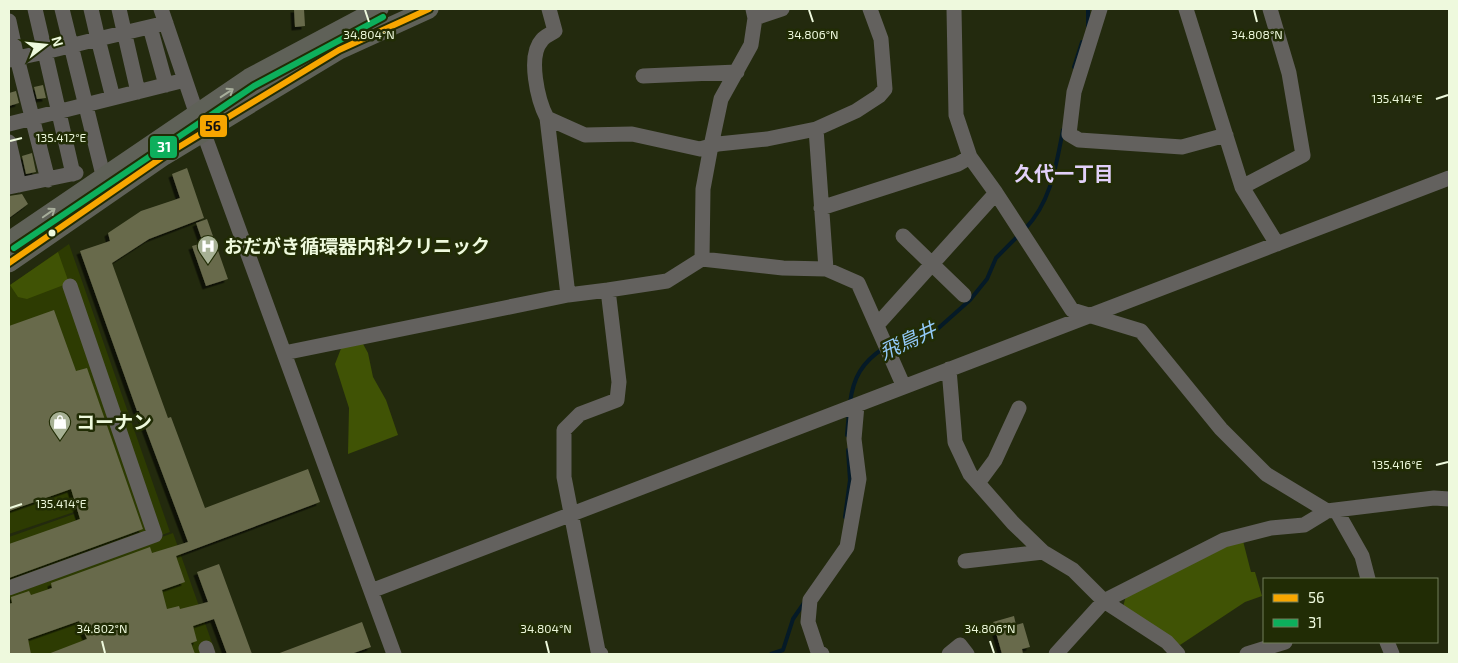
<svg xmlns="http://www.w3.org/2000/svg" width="1458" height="663" viewBox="0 0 1458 663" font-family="'Exo 2','Noto Sans JP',sans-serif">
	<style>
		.built { fill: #2d3b02 }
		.green { fill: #405305 }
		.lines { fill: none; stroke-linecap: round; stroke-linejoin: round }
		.stream { stroke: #051a27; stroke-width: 4 }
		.building { fill: #686a4c; filter: url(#shadow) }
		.minor { stroke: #63615e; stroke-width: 15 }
		.major { stroke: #5f6158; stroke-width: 19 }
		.bus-1-casing { stroke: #212c05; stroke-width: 10 }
		.bus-2-casing { stroke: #212c05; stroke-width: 10 }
		.bus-1 { stroke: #f7a600; stroke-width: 6 }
		.bus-2 { stroke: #0daf5c; stroke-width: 6 }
		.oneway { stroke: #a6ad9a }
		.ticks { fill: none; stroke: #eef9dd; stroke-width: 2 }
		.bus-dot { fill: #eef9dd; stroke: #212c05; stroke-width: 2 }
		.labels { text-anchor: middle; stroke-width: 5; stroke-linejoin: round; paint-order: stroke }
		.poi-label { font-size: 19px; font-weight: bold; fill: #eef9dd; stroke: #212c05; text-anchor: start }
		.neighbourhood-label { font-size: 20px; font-weight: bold; fill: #e2d0fa; stroke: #212c05 }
		.water-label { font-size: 20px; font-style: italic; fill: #93caf9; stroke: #212c05 }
		.ticks-label { font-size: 12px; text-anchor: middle; fill: #eef9dd; stroke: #212c05; stroke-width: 5; stroke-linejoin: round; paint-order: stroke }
		.line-badge { stroke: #212c05; stroke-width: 2 }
		.badge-label { font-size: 14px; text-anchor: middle; font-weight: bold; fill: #fff }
		.pale-badge-label { font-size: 14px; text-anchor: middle; font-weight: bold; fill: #111 }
	</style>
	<defs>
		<filter id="shadow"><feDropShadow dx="-3.5" dy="3.5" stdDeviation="0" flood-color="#0009"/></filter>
	</defs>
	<rect width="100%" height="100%" fill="#232a0e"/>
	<path class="built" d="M 69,244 L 170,532 L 92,561 L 74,512 L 9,534 L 9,286 Z
		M 74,514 L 91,562 L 173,533 L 216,654 L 9,654 L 9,537 Z"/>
	<path class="green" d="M 58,252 L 69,283 L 27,299 L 18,297 L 10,285 Z
		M 362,342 L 368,353 L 373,377 L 386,400 L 398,435 L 348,454 L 349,408 L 335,364 L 342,346 Z
		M 1243,541 L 1251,572 L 1255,572 L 1262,596 L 1245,602 L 1180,645 L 1123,607 L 1127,592 L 1223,546 Z"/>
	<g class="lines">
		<path class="stream" d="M 1088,26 L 1088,9
			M 1074,67 L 1082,42
			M 1025,229 C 1051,202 1056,166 1063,130
			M 891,346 L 933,333 L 970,300 L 987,279 L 996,258 L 1018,236
			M 850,403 C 853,378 862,362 884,348
			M 847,435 L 849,412
			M 845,517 L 850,480 L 848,450
			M 771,654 L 783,650 L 793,619 L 804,603"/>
	</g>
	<path class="building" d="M 294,9 L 304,9 L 305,26 L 295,27 Z
		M 43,85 L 46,98 L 37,99 L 34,87 Z
		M 16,91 L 19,103 L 9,106 L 9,93 Z
		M 32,153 L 36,172 L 26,174 L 22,156 Z
		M 187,168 L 204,218 L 149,239 L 112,263 L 168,418 L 171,417 L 205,508 L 308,469 L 320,502 L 176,556 L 185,582 L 162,590 L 167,609 L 179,606 L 180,609 L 208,602 L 197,572 L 219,564 L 252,654 L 227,654 L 214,619 L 193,626 L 197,641 L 191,643 L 195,654 L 48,654 L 87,639 L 79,621 L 28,639 L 31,654 L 9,654 L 9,604 L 12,603 L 11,597 L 29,591 L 31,595 L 52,588 L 51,583 L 150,547 L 152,553 L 188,542 L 139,411 L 137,411 L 80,251 L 110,241 L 108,233 L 141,211 L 180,198 L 172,174 Z
		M 22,194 L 28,204 L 9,218 L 9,196 Z
		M 207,219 L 228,279 L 206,286 L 192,246 L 203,243 L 196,223 Z
		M 54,310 L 76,371 L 87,368 L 143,529 L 9,578 L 9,544 L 80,519 L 71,489 L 9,511 L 9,326 Z
		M 1014,616 L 1016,625 L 1023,623 L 1030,647 L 1022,649 L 1023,654 L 1002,654 L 993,622 Z
		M 362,622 L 371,647 L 351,654 L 277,654 Z"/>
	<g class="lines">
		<path class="minor" d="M 35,9 L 45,52 L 98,39 L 113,98
			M 62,9 L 103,175
			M 91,9 L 98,39 L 166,23
			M 119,9 L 138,92
			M 161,9 L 196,112 L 394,654
			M 549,9 L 555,31 C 551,34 545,36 542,40 C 527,56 538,101 547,118 L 568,295
			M 954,9 L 956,115 L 970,157 L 996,193 L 1072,310 L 1141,331 L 1221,429 L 1266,474 L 1327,511 L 1434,498 L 1449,499
			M 1100,9 L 1074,92 L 1069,134 L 1079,140 L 1182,147 L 1226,135
			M 1186,9 L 1242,187 L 1277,244
			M 755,18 L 782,9
			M 9,21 L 17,58 L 45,52 L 73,174
			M 150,27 L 166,85
			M 9,60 L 17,58 L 48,180
			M 643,76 L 737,72
			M 547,118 L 585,135 L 632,134 L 700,149 L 718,144 L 767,139 L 816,129 L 856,111 L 879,96 L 885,89 L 881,39 L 870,9
			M 9,124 L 185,80
			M 816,129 L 826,269
			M 9,142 L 19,185
			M 9,187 L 76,173
			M 1242,187 L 1303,155 L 1289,73 L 1270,9
			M 821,208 L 958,164 L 970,157
			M 903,236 L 964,295
			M 702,259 L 783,268 L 826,269 L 858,283 L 904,387
			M 608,290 L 667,281 L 702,259 L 703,189 L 711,146 L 721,99 L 751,45 L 755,18 L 753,9
			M 877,325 L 996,193
			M 284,353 L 568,295 L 608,290 L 619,382 L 617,400 L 580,414 L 564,430 L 564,477 L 598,651 L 601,654
			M 949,369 L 955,442 L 970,474 L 1013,523 L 1043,552 L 1073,570 L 1104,601 L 1167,642 L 1178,654
			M 978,483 L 995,460 L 1019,408
			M 1336,510 L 1362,556 L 1368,579
			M 965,561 L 1043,552
			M 9,588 L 155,535 L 70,286
			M 371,591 L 1449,178
			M 1387,642 L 1392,654
			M 206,648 L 208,654
			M 822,654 L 818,652 L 808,622 L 810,600 L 847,547 L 859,479 L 854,439 L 857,405
			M 949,654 L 960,645 L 967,654
			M 1056,654 L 1104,601 L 1224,540 L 1271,528 L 1304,525 L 1327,511
			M 1247,654 L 1285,642"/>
		<path class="major" d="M 9,241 L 249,78 L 379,9
			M 9,263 L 164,156 L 339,50 L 429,9"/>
		<g class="bus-1-casing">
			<path id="bus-1" d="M 9,263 L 164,156 L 339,50 L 429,9"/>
		</g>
		<g class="bus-2-casing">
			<path id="bus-2" d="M 14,248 L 254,86 L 383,17"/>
		</g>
		<use href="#bus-1" class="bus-1"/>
		<use href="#bus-2" class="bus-2"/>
	</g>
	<defs><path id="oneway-shaft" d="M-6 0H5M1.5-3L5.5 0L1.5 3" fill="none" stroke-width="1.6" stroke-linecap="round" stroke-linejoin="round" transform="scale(1.25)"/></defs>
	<g class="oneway">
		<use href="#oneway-shaft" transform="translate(227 93) rotate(-33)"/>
		<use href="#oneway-shaft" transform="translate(49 213) rotate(-35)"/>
	</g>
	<path class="ticks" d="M 365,10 L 369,22M 809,10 L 813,22M 1254,10 L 1257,22M 1436,99 L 1448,95M 10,141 L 22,138M 1436,465 L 1448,462M 10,508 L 22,504M 102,641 L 105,653M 546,641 L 549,653M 990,641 L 994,653"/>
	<defs>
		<g id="hospital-pin" transform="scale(1.125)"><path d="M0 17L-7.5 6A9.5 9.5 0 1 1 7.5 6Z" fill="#a7b195" stroke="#212c05"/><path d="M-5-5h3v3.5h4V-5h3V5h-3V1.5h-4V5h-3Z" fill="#fff"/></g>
		<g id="shop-pin" transform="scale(1.125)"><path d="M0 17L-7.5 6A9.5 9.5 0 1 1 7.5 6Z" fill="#a7b195" stroke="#212c05"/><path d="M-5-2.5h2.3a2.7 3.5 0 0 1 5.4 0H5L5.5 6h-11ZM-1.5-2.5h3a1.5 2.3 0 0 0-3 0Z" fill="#fff"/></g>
	</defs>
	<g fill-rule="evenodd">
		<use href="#hospital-pin" x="208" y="246"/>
		<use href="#shop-pin" x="60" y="422"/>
	</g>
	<circle class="bus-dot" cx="52" cy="233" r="4.5"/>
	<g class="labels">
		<g class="poi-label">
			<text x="224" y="253">おだがき循環器内科クリニック</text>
			<text x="76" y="429">コーナン</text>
		</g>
		<g class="neighbourhood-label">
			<text x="1064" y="181">久代一丁目</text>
		</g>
		<g class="water-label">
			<text transform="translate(908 341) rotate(-25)" y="7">飛鳥井</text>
		</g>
	</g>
	<g class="ticks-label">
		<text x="369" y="39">34.804°N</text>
		<text x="813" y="39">34.806°N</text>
		<text x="1257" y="39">34.808°N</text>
		<text x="1397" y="103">135.414°E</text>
		<text x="61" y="142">135.412°E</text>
		<text x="1397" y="469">135.416°E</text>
		<text x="61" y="508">135.414°E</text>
		<text x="102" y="633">34.802°N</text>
		<text x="546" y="633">34.804°N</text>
		<text x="990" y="633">34.806°N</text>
	</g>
	<g class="line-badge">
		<rect x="199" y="114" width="29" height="24" rx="5" fill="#f7a600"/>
		<rect x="149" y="135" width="29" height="24" rx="5" fill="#0daf5c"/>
	</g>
	<g class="badge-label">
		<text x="164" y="152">31</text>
	</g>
	<g class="pale-badge-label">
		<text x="213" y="131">56</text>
	</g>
	<rect width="1458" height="663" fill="none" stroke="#eef9dd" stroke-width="20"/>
	<rect x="1263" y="578" width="175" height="65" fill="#212c05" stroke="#737e5b"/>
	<rect x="1273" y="594" width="25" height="8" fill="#f7a600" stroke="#737e5b"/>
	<text x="1308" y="603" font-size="15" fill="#eef9dd">56</text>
	<rect x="1273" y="619" width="25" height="8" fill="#0daf5c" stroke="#737e5b"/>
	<text x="1308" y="628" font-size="15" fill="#eef9dd">31</text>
	<g transform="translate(45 45) rotate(74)" stroke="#212c05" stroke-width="4" paint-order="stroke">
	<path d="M0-4L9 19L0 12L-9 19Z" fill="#eef9dd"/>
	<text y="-8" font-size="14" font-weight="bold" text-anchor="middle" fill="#eef9dd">N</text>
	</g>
</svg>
